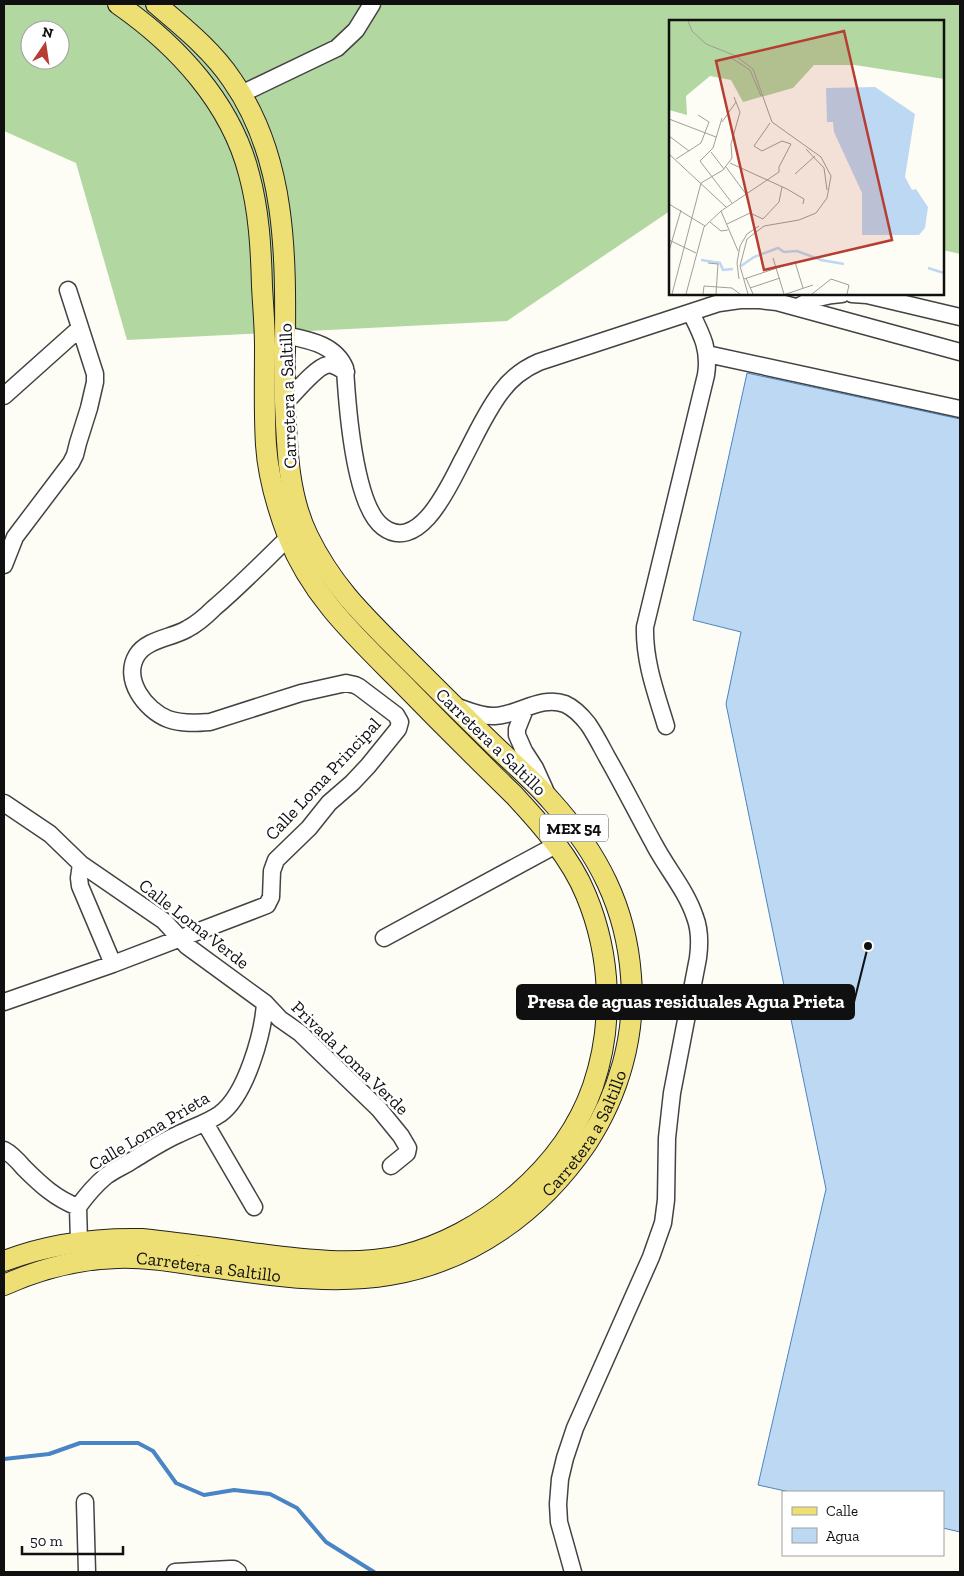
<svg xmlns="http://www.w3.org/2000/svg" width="964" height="1576" viewBox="0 0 964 1576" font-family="'Zilla Slab',serif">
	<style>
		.forest { fill: #b2d7a0; fill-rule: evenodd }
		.water { fill: #bdd8f2; stroke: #4984c4 }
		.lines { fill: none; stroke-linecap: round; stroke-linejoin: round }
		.stream { stroke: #4984c4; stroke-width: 4 }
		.minor-casing { stroke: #434343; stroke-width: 19 }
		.major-casing { stroke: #212121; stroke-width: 22 }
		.minor { stroke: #fff; stroke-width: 16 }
		.major { stroke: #eedf75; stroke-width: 20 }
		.labels { text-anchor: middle; stroke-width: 5; stroke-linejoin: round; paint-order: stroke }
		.shield { fill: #fff; stroke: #585858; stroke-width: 1 }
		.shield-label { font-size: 16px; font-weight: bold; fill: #101010 }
		.street-label { font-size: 18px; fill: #101010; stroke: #fff }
		.inset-river { fill: none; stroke: #bdd8f2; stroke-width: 2.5 }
		.inset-road { fill: none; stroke: #9f9e99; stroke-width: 1 }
		.view { fill: #b73c32; fill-opacity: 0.15; stroke: #b73c32; stroke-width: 2.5 }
		.inset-edge { fill: none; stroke: #101010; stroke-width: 2.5 }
		.leader { fill: none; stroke: #101010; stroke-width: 2 }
		.callout-dot { fill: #101010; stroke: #fff; stroke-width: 2 }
		.callout { fill: #101010; stroke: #101010; stroke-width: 2 }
		.callout-label { font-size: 19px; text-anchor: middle; font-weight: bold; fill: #fff }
	</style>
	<rect width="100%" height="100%" fill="#fefdf5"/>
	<path class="forest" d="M 4,4 L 960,4 L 960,254 L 943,250 L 943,21 L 670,21 L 670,211 L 507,321 L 127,340 L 76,163 L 4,131 ZM 30,30 L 60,30 L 60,60 L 30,60 Z"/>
	<path class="water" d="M 747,373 L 960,419 L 960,1532 L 943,1528 L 943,1492 L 790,1492 L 758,1485 L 826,1189 L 726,704 L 741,632 L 693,620 Z"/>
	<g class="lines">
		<path class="stream" d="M 4,1459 L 49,1454 L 80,1443 L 138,1443 L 153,1451 L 176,1483 L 204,1495 L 234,1490 L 270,1494 L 297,1508 L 326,1542 L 374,1572"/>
		<g class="minor-casing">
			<path id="minor" d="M 241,94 L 337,48 L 356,30 L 372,4
				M 852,294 L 867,295 L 960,317
				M 798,307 C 812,298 825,295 842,294
				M 285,335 C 308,340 335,344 345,368 C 347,403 354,506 383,527 C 419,554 449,486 462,461 C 474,439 485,413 501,392 C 511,378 523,369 539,362 L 719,303 L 740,300 L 759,300 L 777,302 L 960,352
				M 707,354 L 960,409
				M 4,396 L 80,328
				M 285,403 C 294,394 316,367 327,365 C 333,363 340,369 346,372
				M 4,565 L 15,537 L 71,463 L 75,455 L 78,443 L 89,408 L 95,382 L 95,374 L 68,290
				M 455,706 C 467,710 481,717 495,716 C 519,715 541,695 565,704 C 574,708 581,715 588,724 C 595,734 601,746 607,757 C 623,785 638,815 654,844 C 667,869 686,890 695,917 C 700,930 700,943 698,958 L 672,1093 L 667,1138 L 666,1200 L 663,1223 L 651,1257 L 575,1428 L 565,1458 L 560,1479 L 558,1504 L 559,1522 L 573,1572
				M 525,709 L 517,729 L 517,735 L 524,751 L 535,768 L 545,790
				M 666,726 C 656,693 644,661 645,627 L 706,375 C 710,350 702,335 691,313
				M 4,803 L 50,834 L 81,864 L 164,921 L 187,946 L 265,1003 L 280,1019 L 300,1033 L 379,1109 L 401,1136 L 408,1148 L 407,1153 L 391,1166
				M 81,864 L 79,878 L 80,886 L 113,964
				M 384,938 L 556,845
				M 4,1002 L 113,964 L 267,905 L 271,897 L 272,871 L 276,860 L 309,828 L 329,803 L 352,783 L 368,766 L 398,729 L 400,722 L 396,715 L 359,687 L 355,685 L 346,683 L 301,693 L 210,722 C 197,723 181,724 168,719 C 145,710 122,679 137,655 C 147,639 172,638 187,629 C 197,624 206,616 214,608 C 240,586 264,561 289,537
				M 205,1123 L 254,1207
				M 4,1150 C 12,1154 18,1161 24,1168 C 40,1184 56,1199 78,1207
				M 78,1207 C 86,1196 95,1185 106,1176 C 114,1170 124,1166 133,1160 C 148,1151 163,1141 179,1134 C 193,1127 207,1123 220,1114 C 246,1095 263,1034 265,1003
				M 78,1207 L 79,1242
				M 85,1502 L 87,1572
				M 175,1572 L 230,1569 L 234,1569 L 238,1572"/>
		</g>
		<g class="major-casing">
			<g id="major">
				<path d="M 4,1261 C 48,1244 95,1238 142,1239 C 182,1243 221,1249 260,1254 C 306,1260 354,1266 400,1256 C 482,1237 565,1167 593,1086 C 614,1024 611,955 586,895 C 571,858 541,824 514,795 C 475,757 436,718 398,679 C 354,635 311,595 288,536 C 277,507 268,476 266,445 C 264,412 265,379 265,347 C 265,326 263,306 262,286 C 261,248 259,211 249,174 C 231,103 177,45 118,4"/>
				<path id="s1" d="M 4,1285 C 40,1269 77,1259 117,1258 C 143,1257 169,1261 195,1265 C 259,1273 325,1286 390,1275 C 472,1261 540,1212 587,1143 C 619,1094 636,1035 631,976 C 626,907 598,853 552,802 C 535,782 515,765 496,747 C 463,715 431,683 399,651 C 361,613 332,585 308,536 C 288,495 287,448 285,402 C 283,295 298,174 232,80 C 212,50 183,27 156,4"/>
			</g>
		</g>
		<use href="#minor" class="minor"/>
		<use href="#major" class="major"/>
	</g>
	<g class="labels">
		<rect class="shield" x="540" y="814.5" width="68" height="27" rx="4"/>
		<g class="shield-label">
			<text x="574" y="834">MEX 54</text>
		</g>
		<g class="street-label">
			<text transform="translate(288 396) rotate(-92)" y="6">Carretera a Saltillo</text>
			<text transform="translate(491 742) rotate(44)" y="6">Carretera a Saltillo</text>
			<text transform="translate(323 779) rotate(-47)" y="6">Calle Loma Principal</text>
			<text transform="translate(194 924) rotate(38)" y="6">Calle Loma Verde</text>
			<text transform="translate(350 1058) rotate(44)" y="6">Privada Loma Verde</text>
			<text transform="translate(149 1131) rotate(-31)" y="6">Calle Loma Prieta</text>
			<text dy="6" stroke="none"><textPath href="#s1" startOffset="642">Carretera a Saltillo</textPath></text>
			<text dy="6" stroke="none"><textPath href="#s1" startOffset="209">Carretera a Saltillo</textPath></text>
		</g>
	</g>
	<g transform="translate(669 20)">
		<rect width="275" height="275" fill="#fefdf5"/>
		<path d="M 0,1 L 275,1 L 275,59 L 186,45 L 145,45 L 124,68 L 74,82 L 62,60 L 41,56 L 17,76 L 18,95 L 0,90 Z" fill="#b2d7a0"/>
		<path d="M 206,67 L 246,94 L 236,157 L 243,170 L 247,169 L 259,187 L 256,208 L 250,215 L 193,215 L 193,173 L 165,112 L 164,102 L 158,102 L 157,68 Z" fill="#bdd8f2"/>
		<path class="inset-river" d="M 32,240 L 51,243 L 54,250 L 64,249M 72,246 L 85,237 L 109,228 L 115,232 L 128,231 L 152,240 L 175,244M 259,248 L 275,253"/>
		<path class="inset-road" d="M 19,1 L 23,11 L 37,24 L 67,36 L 84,49 L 103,102 L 152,137 L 162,156 L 158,178 L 147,193 L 130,200 L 95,206 L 78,219 L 71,246 L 79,274M 61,37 L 81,50 L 92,76M 53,98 L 44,128 L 31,141 L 63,183M 0,99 L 47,117M 53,102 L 67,82M 0,116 L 20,131M 137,129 L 155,148 L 158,170M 42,132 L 55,149M 0,134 L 57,187M 7,139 L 32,123 L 40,102 L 29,95M 61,143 L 118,169 L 135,179 L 134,184M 57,147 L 77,174M 126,154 L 146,136M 0,184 L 36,206M 52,191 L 69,231M 94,199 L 110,182 L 113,167M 41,202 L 52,211 L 59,210M 58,204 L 81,193 L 94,199M 0,220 L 27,233M 0,231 L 12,190M 104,238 L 115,274M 39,243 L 49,244 L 47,274M 77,258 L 84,274M 70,259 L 68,243 L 71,226 L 78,214 L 90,206M 75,259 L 126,242 L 134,268M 81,268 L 111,258M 3,274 L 32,163 L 54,150 L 63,138 L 62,124 L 71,92 L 65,77M 17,274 L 35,207 L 52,191 L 110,152 L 110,147 L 122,124 L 113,121 L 93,131 L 85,126 L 101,103M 34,274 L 35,266 L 63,268 L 71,274M 117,274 L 144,265M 143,274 L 162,259 L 180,265 L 178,274"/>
		<path class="view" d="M 175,11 L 223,220 L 95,250 L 47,41 Z"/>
		<rect width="275" height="275" class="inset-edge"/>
	</g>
	<path class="leader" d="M868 946L854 1002"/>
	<circle class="callout-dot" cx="868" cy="946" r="5"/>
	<rect class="callout" x="517" y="985" width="337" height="34" rx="5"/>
	<g class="callout-label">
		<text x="686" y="1008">Presa de aguas residuales Agua Prieta</text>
	</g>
	<rect width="964" height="1576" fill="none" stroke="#101010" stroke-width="10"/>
	<rect x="782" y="1491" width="162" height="65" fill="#ffffff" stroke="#9f9f9f"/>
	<rect x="792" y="1507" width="25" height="8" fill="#eedf75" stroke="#9f9f9f"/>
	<text x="826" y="1516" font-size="15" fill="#101010">Calle</text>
	<rect x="792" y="1528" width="25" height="15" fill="#bdd8f2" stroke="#9f9f9f"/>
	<text x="826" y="1541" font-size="15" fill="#101010">Agua</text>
	<g transform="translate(45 45) rotate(13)"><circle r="24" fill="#ffffff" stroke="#9f9f9f"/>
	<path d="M0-4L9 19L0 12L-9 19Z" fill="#b73c32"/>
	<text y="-8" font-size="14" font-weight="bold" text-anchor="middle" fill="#101010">N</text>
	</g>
	<path d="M22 1546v8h101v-8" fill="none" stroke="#101010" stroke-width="2.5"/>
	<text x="30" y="1546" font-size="15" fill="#101010" stroke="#ffffff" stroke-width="4" paint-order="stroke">50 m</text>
</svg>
